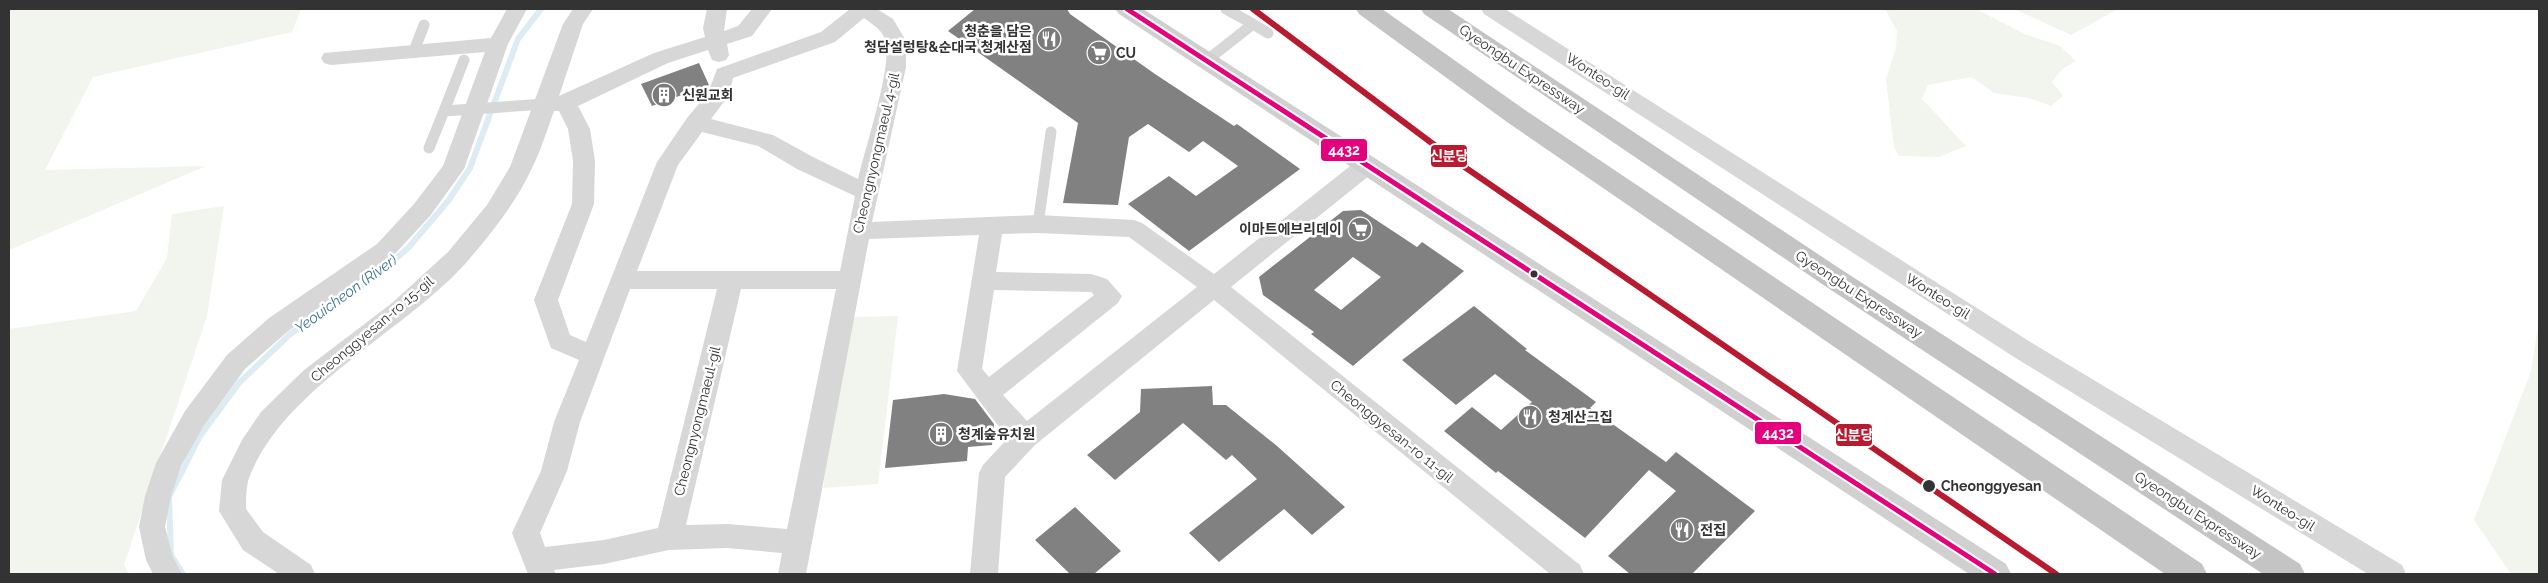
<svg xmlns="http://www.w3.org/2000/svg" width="2548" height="583" viewBox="0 0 2548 583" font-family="Raleway,'Noto Sans KR',sans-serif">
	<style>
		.green { fill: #f1f5ed }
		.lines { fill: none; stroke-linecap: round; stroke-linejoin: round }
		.stream { stroke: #ddebf3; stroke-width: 6 }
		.building { fill: #818181; fill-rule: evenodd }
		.lane { stroke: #d7d7d7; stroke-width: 11 }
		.street { fill: #d7d7d7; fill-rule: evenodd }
		.secondary { fill: #d0d0d0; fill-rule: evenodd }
		.highway { fill: #c4c4c4; fill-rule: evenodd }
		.bus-1-casing { stroke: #fff; stroke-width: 9 }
		.bus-1 { stroke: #e5007d; stroke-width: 5 }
		.metro-1-casing { stroke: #fff; stroke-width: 10 }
		.metro-1 { stroke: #b81b30; stroke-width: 6 }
		.bus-dot { fill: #333; stroke: #fff; stroke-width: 2 }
		.labels { text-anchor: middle; stroke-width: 5; stroke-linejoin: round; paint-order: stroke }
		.poi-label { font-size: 14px; font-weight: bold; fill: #333; stroke: #fff; text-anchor: start }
		.street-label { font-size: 14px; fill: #333; stroke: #fff }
		.stop-label { font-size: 14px; font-weight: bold; fill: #333; stroke: #fff; text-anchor: start }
		.water-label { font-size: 15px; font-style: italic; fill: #3f7597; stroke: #fff }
		.line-badge { stroke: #fff; stroke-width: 2 }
		.badge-label { font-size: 14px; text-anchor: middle; font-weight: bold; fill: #fff }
	</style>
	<rect width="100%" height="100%" fill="#fff"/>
	<path class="green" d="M 9,9 L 301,9 L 292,32 L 93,77 L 45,170 L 206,166 L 9,250 Z
		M 1885,9 L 1976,9 L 2025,34 L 2060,46 L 2076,61 L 2062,69 L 2052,82 L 2063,96 L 2051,106 L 2029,98 L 1994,93 L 1972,77 L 1928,85 L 1922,99 L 1966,146 L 1939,157 L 1899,156 L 1894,147 L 1886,79 L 1896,48 L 1897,31 Z
		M 2014,9 L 2118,9 L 2071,35 Z
		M 224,206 L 207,316 L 124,565 L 129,574 L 9,574 L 9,329 L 136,311 L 167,258 L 172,214 Z
		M 898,316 L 878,484 L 823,488 L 848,317 Z
		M 2539,320 L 2539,574 L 2511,574 L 2474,520 L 2531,371 Z"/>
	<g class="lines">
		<path class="stream" d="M 183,574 L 171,555 L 169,497 L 200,436 L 239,383 L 289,335 L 382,271 L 409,247 L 448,201 L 470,168 L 518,39 L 541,9"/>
	</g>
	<path class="building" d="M 975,9 L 1067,9 L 1070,14 L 1155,74 L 1234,126 L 1237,124 L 1300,169 L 1189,251 L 1128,204 L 1169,176 L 1196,196 L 1238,166 L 1203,141 L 1189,152 L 1148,124 L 1129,137 L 1118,205 L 1063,203 L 1078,123 L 948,31 Z
		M 699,63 L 709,85 L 652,106 L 641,84 Z
		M 1361,210 L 1417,247 L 1422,242 L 1464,271 L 1353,366 L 1311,334 L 1314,332 L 1263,295 L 1259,277 L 1343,211 ZM 1353,257 L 1381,277 L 1341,310 L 1314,290 Z
		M 1474,306 L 1527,349 L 1525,350 L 1596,402 L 1590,408 L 1666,462 L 1676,452 L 1755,511 L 1692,574 L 1630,574 L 1608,556 L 1676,491 L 1649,470 L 1585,538 L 1498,471 L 1496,473 L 1444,431 L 1472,407 L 1501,430 L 1532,402 L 1495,374 L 1456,405 L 1402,360 Z
		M 1212,386 L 1213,405 L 1226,405 L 1277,446 L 1345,507 L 1312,535 L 1284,509 L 1219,562 L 1189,533 L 1257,479 L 1232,455 L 1226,460 L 1183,423 L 1115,480 L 1087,455 L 1140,412 L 1141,389 Z
		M 944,394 L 975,399 L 994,424 L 992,445 L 968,447 L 967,461 L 885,468 L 893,400 Z
		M 1075,507 L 1121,551 L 1094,574 L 1070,574 L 1035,540 Z"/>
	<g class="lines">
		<path class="lane" d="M 1253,24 L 1268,33
			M 414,51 L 424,25
			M 1206,61 L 1253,24 L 1226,9
			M 444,111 L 464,60
			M 429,148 L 444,111 L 546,104
			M 1038,224 L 1051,132"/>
		<path class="street" d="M 507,9 L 527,9 L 508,44 L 464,169 L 430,216 L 393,256 L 287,332 L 245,369 L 203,427 L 181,466 L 171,496 L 165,527 L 173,557 L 182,574 L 153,574 L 146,560 L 139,527 L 145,496 L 156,463 L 185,411 L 227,355 L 269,318 L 377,244 L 414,204 L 443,166 L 485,52 L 331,65 L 324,63 L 321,58 L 324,53 L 491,38 Z
			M 573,9 L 593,9 L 583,24 L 559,96 L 654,53 L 705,37 L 703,28 L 707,9 L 727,9 L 724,31 L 738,26 L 752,9 L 772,9 L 752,36 L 727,44 L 729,55 L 726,60 L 719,62 L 712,60 L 708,50 L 668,63 L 578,106 L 590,129 L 595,161 L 594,204 L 558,300 L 570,335 L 586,342 L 657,162 L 687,118 L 708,93 L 717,69 L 821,32 L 850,9 L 877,9 L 893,19 L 906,41 L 906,67 L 872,222 L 1038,215 L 1134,220 L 1142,223 L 1214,274 L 1359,159 L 1367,157 L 1375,159 L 1378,165 L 1375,171 L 1231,287 L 1580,565 L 1584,574 L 1550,574 L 1214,300 L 1035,445 L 1005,477 L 998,574 L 970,574 L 979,473 L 983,465 L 1009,437 L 996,423 L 957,371 L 979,235 L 869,239 L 806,574 L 778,574 L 782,553 L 727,548 L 669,550 L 604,564 L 554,570 L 556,574 L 528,574 L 512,533 L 541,471 L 554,422 L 579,360 L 551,348 L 534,300 L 572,204 L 573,161 L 568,129 L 559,111 L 554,111 C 547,130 541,150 532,168 C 516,203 490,235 465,264 C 401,334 283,389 249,478 C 246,487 246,499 246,509 L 263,532 L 311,565 L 315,574 L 279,574 L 243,550 L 219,511 L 222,480 L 242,440 L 261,412 L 304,370 L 392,303 L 448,252 L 487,205 L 510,167 L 563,24 ZM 864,18 C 872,24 881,29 885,39 C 894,62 864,151 858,179 L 813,157 L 773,135 L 711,119 L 729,95 L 733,78 L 835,42 ZM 702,132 L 758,146 L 797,169 L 855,196 L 840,271 L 637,271 L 678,165 ZM 1038,233 L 1129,237 L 1197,287 L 1027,421 L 1003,395 L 1118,303 L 1122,296 L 1107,279 L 1091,274 L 996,272 L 1002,234 ZM 630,289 L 717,289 L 658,528 L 604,540 L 545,547 L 540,533 L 567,471 L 580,422 ZM 741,289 L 836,289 L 787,529 L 727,524 L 686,525 ZM 994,290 L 1091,292 L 1094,295 L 989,377 L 982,369 Z
			M 1481,9 L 1505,9 L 2032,343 L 2402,565 L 2406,574 L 2368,574 L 2014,357 L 1484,14 Z"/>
		<path class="secondary" d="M 1115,9 L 1143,9 L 2006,564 L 2011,574 L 1969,574 L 1119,14 Z"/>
		<path class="highway" d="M 1356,9 L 1382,9 L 1525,110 L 2202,564 L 2207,574 L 2165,574 L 1507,122 L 1359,14 Z
			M 1421,9 L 1448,9 L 1845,272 L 2300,564 L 2305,574 L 2263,574 L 1825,286 L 1424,14 Z"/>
		<g class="bus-1-casing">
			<path id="bus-1" d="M 1127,9 L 1995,574"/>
		</g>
		<use href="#bus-1" class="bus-1"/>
		<g class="metro-1-casing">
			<path id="metro-1" d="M 1253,9 L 1453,159 L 2056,574"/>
		</g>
		<use href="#metro-1" class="metro-1"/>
	</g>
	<defs>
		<g id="restaurant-disc" transform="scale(1.25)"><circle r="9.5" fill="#7a7a7a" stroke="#fff"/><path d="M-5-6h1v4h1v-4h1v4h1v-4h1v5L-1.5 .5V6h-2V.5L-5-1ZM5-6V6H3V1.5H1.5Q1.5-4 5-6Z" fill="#fff"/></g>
		<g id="supermarket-disc" transform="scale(1.25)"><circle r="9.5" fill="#7a7a7a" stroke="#fff"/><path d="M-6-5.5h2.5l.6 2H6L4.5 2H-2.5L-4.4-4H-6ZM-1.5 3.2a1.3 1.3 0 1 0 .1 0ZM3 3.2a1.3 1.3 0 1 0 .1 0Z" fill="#fff"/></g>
		<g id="building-disc" transform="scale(1.25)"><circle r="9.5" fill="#7a7a7a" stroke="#fff"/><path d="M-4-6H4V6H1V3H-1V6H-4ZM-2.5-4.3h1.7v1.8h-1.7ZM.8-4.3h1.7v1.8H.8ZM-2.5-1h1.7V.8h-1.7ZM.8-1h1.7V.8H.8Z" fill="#fff"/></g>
	</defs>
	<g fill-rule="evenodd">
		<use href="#restaurant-disc" x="1049" y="39"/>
		<use href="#supermarket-disc" x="1099" y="53"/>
		<use href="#building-disc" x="664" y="95"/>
		<use href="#supermarket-disc" x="1360" y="229"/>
		<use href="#restaurant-disc" x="1530" y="417"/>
		<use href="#building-disc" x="941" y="434"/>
		<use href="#restaurant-disc" x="1682" y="530"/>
	</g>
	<g class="bus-dot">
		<circle cx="1534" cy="274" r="4.5"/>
		<circle cx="1929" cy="486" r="7"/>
	</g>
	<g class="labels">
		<g class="poi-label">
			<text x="1032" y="36" text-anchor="end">청춘을 담은<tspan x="1032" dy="16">청담설렁탕&amp;순대국 청계산점</tspan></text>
			<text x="1116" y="58">CU</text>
			<text x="682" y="100">신원교회</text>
			<text x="1342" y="234" text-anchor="end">이마트에브리데이</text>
			<text x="1548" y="422">청계산그집</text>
			<text x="958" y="439">청계숲유치원</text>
			<text x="1700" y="535">전집</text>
		</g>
		<g class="street-label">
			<text transform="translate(1522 69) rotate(34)" y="5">Gyeongbu Expressway</text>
			<text transform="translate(1598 76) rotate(33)" y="5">Wonteo-gil</text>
			<text transform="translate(876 153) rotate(-77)" y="5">Cheongnyongmaeul 4-gil</text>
			<text transform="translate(1859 294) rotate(33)" y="5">Gyeongbu Expressway</text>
			<text transform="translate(1938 296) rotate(32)" y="5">Wonteo-gil</text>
			<text transform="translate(372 329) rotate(-40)" y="5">Cheonggyesan-ro 15-gil</text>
			<text transform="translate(697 421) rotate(-76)" y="5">Cheongnyongmaeul-gil</text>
			<text transform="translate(1392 431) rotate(39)" y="5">Cheonggyesan-ro 11-gil</text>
			<text transform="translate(2283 508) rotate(32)" y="5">Wonteo-gil</text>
			<text transform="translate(2198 515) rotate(33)" y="5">Gyeongbu Expressway</text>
		</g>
		<g class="stop-label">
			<text x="1941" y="491">Cheonggyesan</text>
		</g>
		<g class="water-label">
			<text transform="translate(346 294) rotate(-36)" y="5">Yeouicheon (River)</text>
		</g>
	</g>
	<g class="line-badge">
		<rect x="1320" y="138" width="48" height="24" rx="5" fill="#e5007d"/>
		<rect x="1430" y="144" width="38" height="24" rx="5" fill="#b81b30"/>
		<rect x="1754" y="421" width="48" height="24" rx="5" fill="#e5007d"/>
		<rect x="1835" y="423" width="38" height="24" rx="5" fill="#b81b30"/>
	</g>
	<g class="badge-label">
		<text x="1344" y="155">4432</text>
		<text x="1449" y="161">신분당</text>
		<text x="1778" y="438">4432</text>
		<text x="1854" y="440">신분당</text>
	</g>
	<rect width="2548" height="583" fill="none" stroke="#333333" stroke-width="20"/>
</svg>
